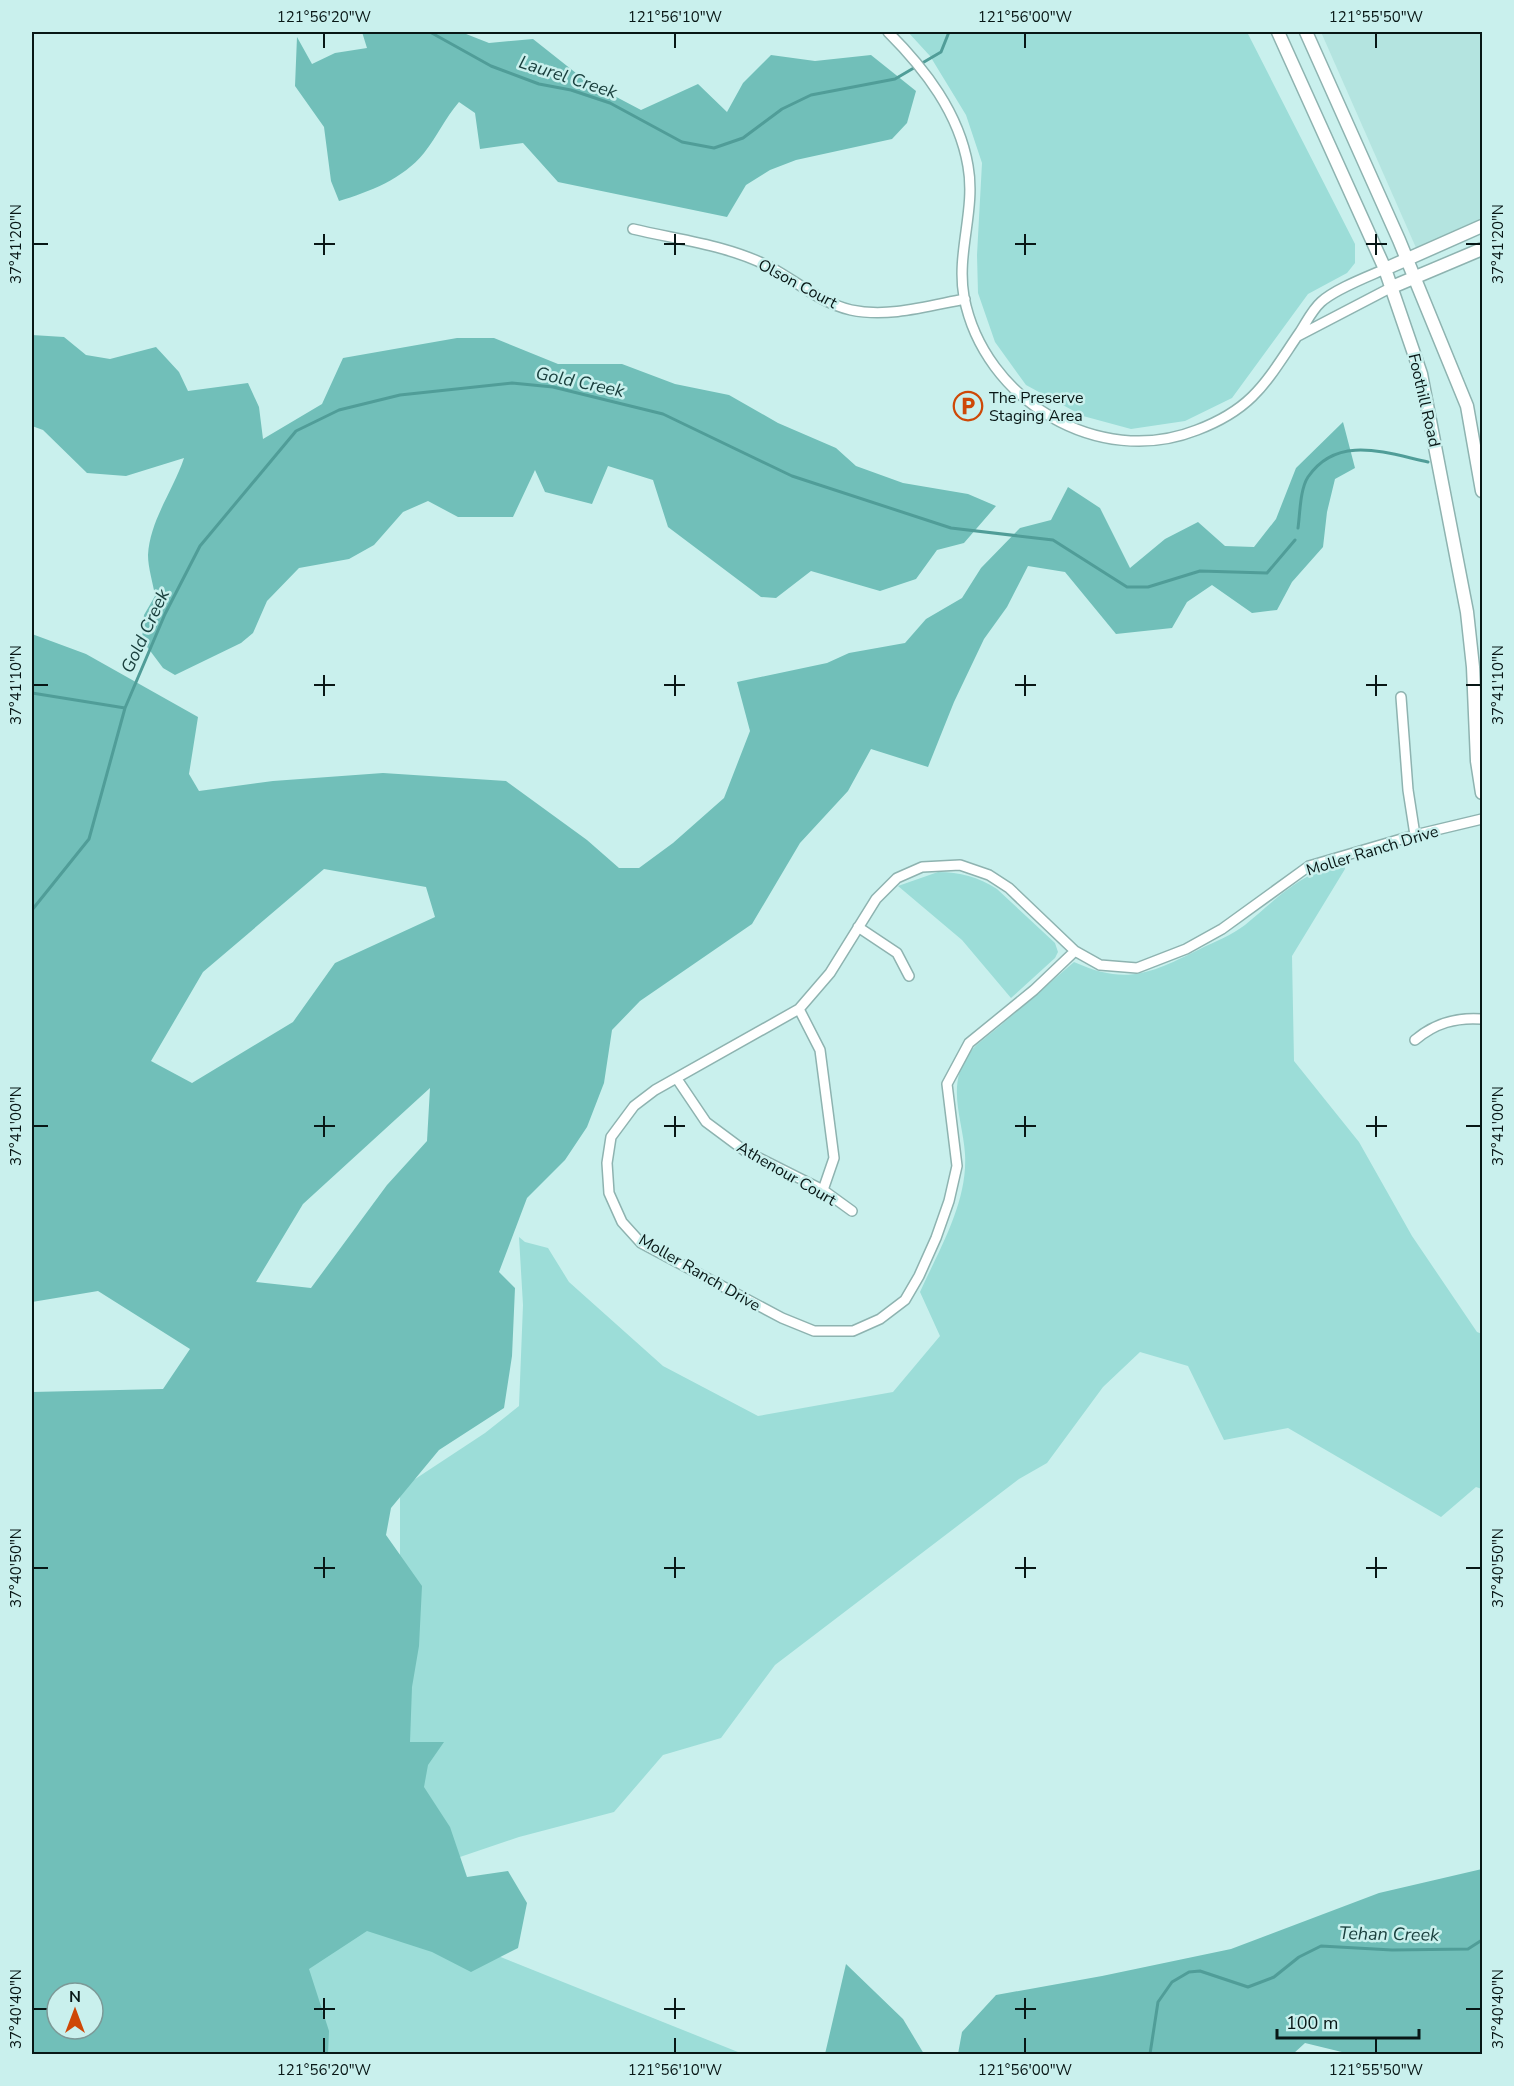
<svg xmlns="http://www.w3.org/2000/svg" width="1514" height="2086" viewBox="0 0 1514 2086" font-family="'Nunito Sans',sans-serif">
	<style>
		.built { fill: #b4e4e0 }
		.green { fill: #9cddd8; fill-rule: evenodd }
		.forest { fill: #71bfb9; fill-rule: evenodd }
		.lines { fill: none; stroke-linecap: round; stroke-linejoin: round }
		.stream { stroke: #509d98; stroke-width: 3 }
		.street-casing { stroke: #8eb3b0; stroke-width: 12 }
		.secondary-casing { stroke: #8eb3b0; stroke-width: 15 }
		.street { stroke: #fff; stroke-width: 9 }
		.secondary { stroke: #fff; stroke-width: 12 }
		.ticks { fill: none; stroke: #081716; stroke-width: 2 }
		.labels { text-anchor: middle; stroke-width: 5; stroke-linejoin: round; paint-order: stroke }
		.street-label { font-size: 16px; fill: #081716; stroke: #c9f0ed }
		.poi-label { font-size: 16px; fill: #081716; stroke: #c9f0ed; text-anchor: start }
		.water-label { font-size: 18px; font-style: italic; fill: #1b403e; stroke: #c9f0ed }
		.neatline { fill: none; stroke: #081716; stroke-width: 2 }
		.ticks-label { font-size: 15px; text-anchor: middle; fill: #081716 }
	</style>
	<rect width="100%" height="100%" fill="#c9f0ed"/>
	<path class="built" d="M 1321,32 L 1482,32 L 1482,220 L 1417,250 Z"/>
	<path class="green" d="M 908,32 L 1247,32 L 1355,244 L 1355,263 L 1347,273 L 1308,294 L 1232,398 L 1185,421 L 1131,429 L 1083,416 L 1026,385 L 995,342 L 978,293 L 977,255 L 982,163 L 966,115 L 930,56 Z
		M 1345,861 L 1345,869 L 1292,956 L 1294,1061 L 1359,1142 L 1412,1236 L 1477,1332 L 1482,1334 L 1482,1489 L 1476,1487 L 1441,1517 L 1288,1428 L 1224,1440 L 1188,1366 L 1140,1352 L 1103,1387 L 1047,1463 L 1019,1479 L 775,1665 L 721,1738 L 663,1755 L 614,1812 L 519,1837 L 457,1858 L 386,1754 L 400,1634 L 400,1489 L 485,1433 L 519,1406 L 523,1305 L 519,1237 L 525,1242 L 548,1248 L 569,1282 L 663,1366 L 758,1416 L 893,1392 L 940,1336 L 920,1292 C 939,1250 968,1202 965,1154 C 963,1119 945,1085 970,1052 C 978,1042 991,1034 1001,1025 C 1025,1004 1050,983 1074,962 C 1127,986 1151,973 1200,949 C 1214,942 1232,935 1245,925 C 1281,895 1297,876 1345,861 Z
		M 938,872 C 960,872 978,877 997,889 L 1055,943 L 1058,952 L 1055,958 L 1011,998 L 962,940 L 898,886 Z
		M 55,1779 L 743,2054 L 32,2054 ZM 57,1993 L 93,1993 L 93,2029 L 57,2029 Z"/>
	<path class="forest" d="M 362,32 L 461,32 L 489,43 L 533,39 L 586,81 L 641,110 L 698,84 L 727,112 L 743,83 L 771,55 L 815,61 L 871,55 L 916,91 L 907,123 L 892,139 L 796,160 L 770,170 L 746,185 L 727,217 L 558,182 L 523,143 L 480,149 L 475,113 L 459,102 C 445,118 437,137 424,153 C 403,179 369,192 339,201 L 331,181 L 324,127 L 295,86 L 297,37 L 312,64 L 335,53 L 367,48 Z
		M 32,335 L 64,337 L 86,355 L 110,359 L 156,347 L 179,372 L 188,391 L 248,383 L 259,407 L 263,439 L 322,404 L 343,358 L 457,338 L 494,338 L 558,364 L 622,364 L 675,384 L 729,395 L 778,423 L 836,448 L 856,466 L 903,483 L 968,494 L 996,506 L 964,543 L 937,550 L 916,579 L 880,591 L 811,571 L 776,598 L 761,597 L 668,527 L 653,480 L 608,466 L 592,504 L 545,492 L 535,470 L 513,517 L 458,517 L 428,501 L 403,512 L 374,545 L 349,559 L 299,568 L 267,601 L 253,633 L 241,643 L 175,675 L 163,668 L 142,640 L 144,615 L 155,596 C 153,583 148,568 148,555 C 150,520 173,491 184,458 L 126,476 L 87,473 L 43,430 L 32,426 Z
		M 1343,422 L 1355,468 L 1335,479 L 1327,512 L 1323,547 L 1292,582 L 1277,610 L 1252,613 L 1212,585 L 1187,602 L 1172,628 L 1116,634 L 1065,572 L 1028,566 L 1007,607 L 984,639 L 954,702 L 928,767 L 871,749 L 848,791 L 800,843 L 752,924 L 640,1001 L 612,1030 L 604,1083 L 587,1127 L 565,1160 L 527,1198 L 499,1272 L 515,1288 L 512,1356 L 504,1408 L 439,1450 L 391,1508 L 386,1535 L 422,1586 L 419,1646 L 412,1687 L 410,1742 L 444,1742 L 428,1765 L 424,1787 L 450,1827 L 467,1877 L 508,1871 L 527,1903 L 518,1948 L 471,1972 L 432,1952 L 367,1931 L 309,1969 L 329,2031 L 328,2054 L 32,2054 L 32,1392 L 163,1389 L 190,1349 L 98,1291 L 32,1302 L 32,634 L 86,654 L 198,717 L 189,774 L 199,791 L 273,781 L 383,773 L 506,781 L 587,840 L 619,868 L 639,868 L 673,843 L 724,798 L 750,731 L 737,682 L 827,663 L 849,653 L 905,643 L 926,619 L 962,598 L 981,568 L 1020,528 L 1051,520 L 1068,487 L 1100,508 L 1130,568 L 1165,539 L 1198,522 L 1225,546 L 1254,547 L 1276,519 L 1296,468 ZM 324,869 L 426,887 L 435,917 L 335,963 L 293,1022 L 192,1083 L 151,1061 L 203,972 ZM 430,1088 L 427,1141 L 387,1185 L 311,1288 L 256,1282 L 303,1204 ZM 57,1993 L 93,1993 L 93,2029 L 57,2029 Z
		M 1482,1869 L 1482,2054 L 1350,2054 L 1305,2043 L 1293,2054 L 958,2054 L 962,2032 L 996,1995 L 1102,1976 L 1231,1949 L 1379,1893 Z
		M 846,1964 L 903,2019 L 924,2054 L 825,2054 Z"/>
	<g class="lines">
		<path class="stream" d="M 430,32 L 491,66 L 539,84 L 571,90 L 610,103 L 682,142 L 714,148 L 743,138 L 782,109 L 811,95 L 895,79 L 941,52 L 949,32
			M 1298,528 C 1300,514 1300,489 1308,477 C 1337,434 1386,453 1428,462
			M 32,693 L 125,708
			M 32,910 L 89,839 L 125,708 L 165,614 L 200,546 L 296,431 L 339,410 L 400,395 L 512,383 L 553,387 L 663,414 L 792,476 L 951,528 L 1053,540 L 1127,587 L 1148,587 L 1200,571 L 1267,573 L 1295,540
			M 1150,2054 L 1158,2002 L 1172,1982 L 1189,1972 L 1200,1971 L 1248,1987 L 1274,1977 L 1299,1957 L 1321,1946 L 1392,1950 L 1468,1949 L 1482,1940"/>
		<g class="street-casing">
			<path id="street" d="M 888,32 C 925,69 959,113 968,166 C 976,210 956,253 964,297 C 984,400 1098,469 1197,430 C 1255,408 1267,380 1300,332 C 1306,323 1312,310 1321,302 C 1335,289 1367,277 1385,269
				M 633,229 C 679,240 728,245 770,267 C 797,281 820,303 851,310 C 888,318 928,306 965,299
				M 1298,336 L 1392,287
				M 1401,697 L 1408,790 L 1415,835
				M 858,927 L 897,953 L 909,976
				M 1075,951 L 1034,990 L 969,1043 L 947,1084 L 957,1166 L 949,1201 L 936,1238 L 919,1276 L 905,1300 L 880,1319 L 853,1331 L 814,1331 L 782,1318 L 641,1243 L 622,1222 L 609,1193 L 607,1163 L 611,1137 L 634,1106 L 655,1090 L 799,1009 L 830,973 L 876,899 L 897,878 L 922,867 L 960,865 L 989,875 L 1009,888 L 1075,951 L 1100,965 L 1137,968 L 1186,949 L 1222,929 L 1309,866 L 1415,835 L 1482,819
				M 799,1009 L 820,1050 L 834,1158 L 823,1190
				M 1415,1040 C 1435,1023 1456,1017 1482,1019
				M 677,1079 L 706,1122 L 745,1151 L 823,1190 L 852,1211"/>
		</g>
		<g class="secondary-casing">
			<path id="secondary" d="M 1278,32 L 1385,269 L 1421,374 L 1467,612 L 1473,667 L 1477,761 L 1482,793
				M 1306,32 L 1399,240 L 1467,406 L 1482,491
				M 1385,269 L 1482,226
				M 1392,287 L 1482,249"/>
		</g>
		<use href="#street" class="street"/>
		<use href="#secondary" class="secondary"/>
	</g>
	<path class="ticks" d="M 324,33 L 324,48M 675,33 L 675,48M 1025,33 L 1025,48M 1376,33 L 1376,48M 324,234 L 324,255M 675,234 L 675,255M 1025,234 L 1025,255M 1376,234 L 1376,255M 33,244 L 48,244M 314,244 L 335,244M 664,244 L 685,244M 1015,244 L 1036,244M 1366,244 L 1387,244M 1466,244 L 1481,244M 324,675 L 324,696M 675,675 L 675,696M 1025,675 L 1025,696M 1376,675 L 1376,696M 33,685 L 48,685M 314,685 L 335,685M 664,685 L 685,685M 1015,685 L 1036,685M 1366,685 L 1387,685M 1466,685 L 1481,685M 324,1116 L 324,1137M 675,1116 L 675,1137M 1025,1116 L 1025,1137M 1376,1116 L 1376,1137M 33,1126 L 48,1126M 314,1126 L 335,1126M 664,1126 L 685,1126M 1015,1126 L 1036,1126M 1366,1126 L 1387,1126M 1466,1126 L 1481,1126M 324,1557 L 324,1578M 675,1557 L 675,1578M 1025,1557 L 1025,1578M 1376,1557 L 1376,1578M 33,1568 L 48,1568M 314,1568 L 335,1568M 664,1568 L 685,1568M 1015,1568 L 1036,1568M 1366,1568 L 1387,1568M 1466,1568 L 1481,1568M 324,1998 L 324,2019M 675,1998 L 675,2019M 1025,1998 L 1025,2019M 33,2009 L 48,2009M 314,2009 L 335,2009M 664,2009 L 685,2009M 1015,2009 L 1036,2009M 1466,2009 L 1481,2009M 324,2038 L 324,2053M 675,2038 L 675,2053M 1025,2038 L 1025,2053M 1376,2038 L 1376,2053"/>
	<defs>
		<g id="parking-ring" transform="scale(1.5)"><circle r="9.5" fill="#c9f0ed" stroke="#ce4807" stroke-width="1.5"/><path d="M-3.5-5.5H1a3.5 3.5 0 0 1 0 7H-1V5.5H-3.5ZM-1-3.4V-.6H.8a1.4 1.4 0 0 0 0-2.8Z" fill="#ce4807"/></g>
	</defs>
	<g fill-rule="evenodd">
		<use href="#parking-ring" x="968" y="406"/>
	</g>
	<g class="labels">
		<g class="street-label">
			<text transform="translate(798 283) rotate(28)" y="6">Olson Court</text>
			<text transform="translate(1425 400) rotate(77)" y="6">Foothill Road</text>
			<text transform="translate(1372 850) rotate(-17)" y="6">Moller Ranch Drive</text>
			<text transform="translate(787 1173) rotate(30)" y="6">Athenour Court</text>
			<text transform="translate(700 1272) rotate(30)" y="6">Moller Ranch Drive</text>
		</g>
		<g class="poi-label">
			<text x="989" y="403">The Preserve<tspan x="989" dy="18">Staging Area</tspan></text>
		</g>
		<g class="water-label">
			<text transform="translate(568 77) rotate(18)" y="6">Laurel Creek</text>
			<text transform="translate(580 382) rotate(12)" y="6">Gold Creek</text>
			<text transform="translate(145 631) rotate(-65)" y="6">Gold Creek</text>
			<text transform="translate(1389 1934) rotate(1)" y="6">Tehan Creek</text>
		</g>
	</g>
	<rect width="1514" height="2086" fill="none" stroke="#c9f0ed" stroke-width="66"/>
	<g transform="translate(75 2011)"><circle r="28" fill="#c9f0ed" stroke="#7c9997" stroke-width="1.5"/>
	<path d="M0-4.5L10 22L0 15L-10 22Z" fill="#ce4807"/>
	<text y="-9" font-size="16" font-weight="bold" text-anchor="middle" fill="#081716">N</text>
	</g>
	<path d="M1277 2029v9h142v-9" fill="none" stroke="#081716" stroke-width="3"/>
	<text x="1286" y="2029" font-size="18" fill="#081716" stroke="#c9f0ed" stroke-width="4.5" paint-order="stroke">100 m</text>
	<rect x="33" y="33" width="1448" height="2020" class="neatline"/>
	<g class="ticks-label">
		<text x="324" y="22">121°56'20"W</text>
		<text x="675" y="22">121°56'10"W</text>
		<text x="1025" y="22">121°56'00"W</text>
		<text x="1376" y="22">121°55'50"W</text>
		<text transform="translate(16 244) rotate(-90)" y="5">37°41'20"N</text>
		<text transform="translate(1498 244) rotate(-90)" y="5">37°41'20"N</text>
		<text transform="translate(16 685) rotate(-90)" y="5">37°41'10"N</text>
		<text transform="translate(1498 685) rotate(-90)" y="5">37°41'10"N</text>
		<text transform="translate(16 1126) rotate(-90)" y="5">37°41'00"N</text>
		<text transform="translate(1498 1126) rotate(-90)" y="5">37°41'00"N</text>
		<text transform="translate(16 1568) rotate(-90)" y="5">37°40'50"N</text>
		<text transform="translate(1498 1568) rotate(-90)" y="5">37°40'50"N</text>
		<text transform="translate(16 2009) rotate(-90)" y="5">37°40'40"N</text>
		<text transform="translate(1498 2009) rotate(-90)" y="5">37°40'40"N</text>
		<text x="324" y="2075">121°56'20"W</text>
		<text x="675" y="2075">121°56'10"W</text>
		<text x="1025" y="2075">121°56'00"W</text>
		<text x="1376" y="2075">121°55'50"W</text>
	</g>
</svg>
